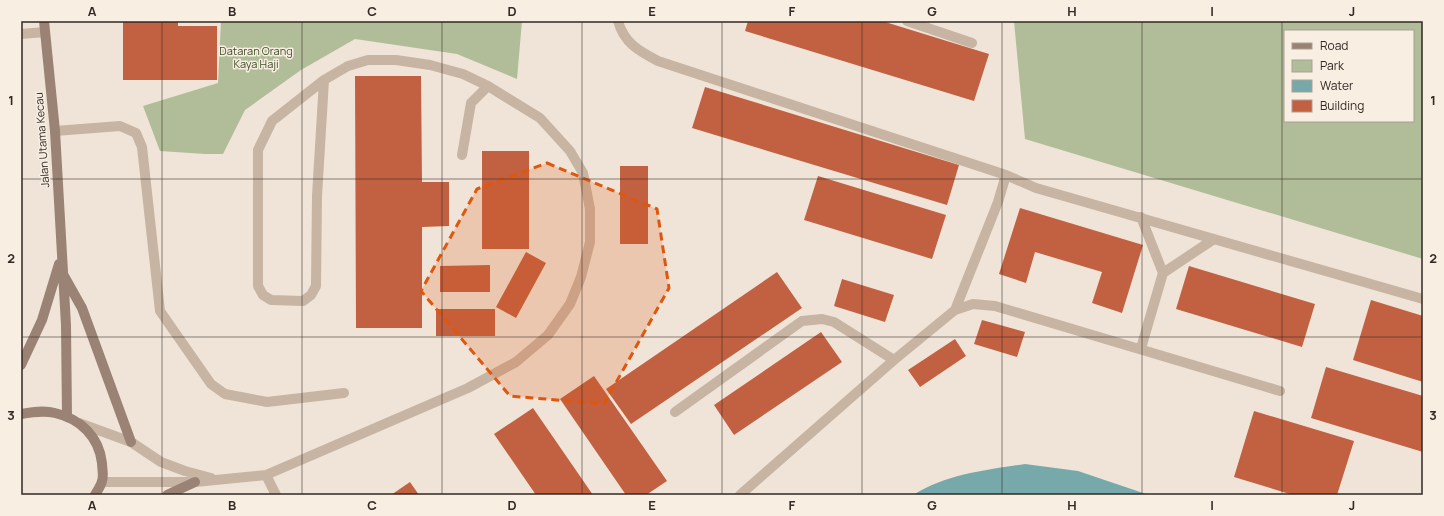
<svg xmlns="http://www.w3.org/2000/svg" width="1444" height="516" viewBox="0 0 1444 516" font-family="Manrope,sans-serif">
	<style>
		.green { fill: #b1bd98; fill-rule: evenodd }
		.water { fill: #77a9ab }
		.building { fill: #c26142 }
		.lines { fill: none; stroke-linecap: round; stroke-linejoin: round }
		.lane { stroke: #c7b4a3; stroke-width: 10 }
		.street { stroke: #c7b4a3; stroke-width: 10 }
		.secondary { stroke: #9a8375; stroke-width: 10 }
		.marked { fill: #df570d; fill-opacity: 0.2; stroke: #df570d; stroke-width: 3; stroke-dasharray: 8 5; stroke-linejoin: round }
		.grid { fill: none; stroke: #322925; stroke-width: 1; stroke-opacity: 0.55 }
		.labels { text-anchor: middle; stroke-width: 3; stroke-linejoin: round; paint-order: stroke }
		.park-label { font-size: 11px; fill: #424f2a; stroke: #f8eee2 }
		.street-label { font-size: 11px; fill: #322925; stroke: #f8eee2 }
		.neatline { fill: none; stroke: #322925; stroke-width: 1.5 }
		.grid-label { font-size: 13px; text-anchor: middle; font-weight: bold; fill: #322925 }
	</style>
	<rect width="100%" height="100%" fill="#efe4d7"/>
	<path class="green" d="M 221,21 L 522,21 L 517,79 L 457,54 L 355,39 L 301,70 L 245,110 L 223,154 L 205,154 L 160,151 L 143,106 L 218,83 Z
		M 1014,21 L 1423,21 L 1423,259 L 1025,139 ZM 1285,31 L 1413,31 L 1413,121 L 1285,121 Z"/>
	<path class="water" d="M 1025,464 L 1078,471 L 1149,495 L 913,495 C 947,474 986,470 1025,464 Z"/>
	<path class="building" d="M 123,21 L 178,21 L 178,26 L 217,26 L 217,80 L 123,80 Z
		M 748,21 L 882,21 L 989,54 L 974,101 L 745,31 Z
		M 355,76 L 421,76 L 422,182 L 449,182 L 449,226 L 422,227 L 422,328 L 356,328 Z
		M 705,87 L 959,165 L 947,205 L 692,128 Z
		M 482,151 L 529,151 L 529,249 L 482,249 Z
		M 620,166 L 648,166 L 648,244 L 620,244 Z
		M 818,176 L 946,215 L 932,259 L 804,220 Z
		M 1020,208 L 1143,245 L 1122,313 L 1092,303 L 1102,272 L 1035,252 L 1026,283 L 999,274 Z
		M 526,252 L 546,263 L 516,318 L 496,307 Z
		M 490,265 L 490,292 L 440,292 L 440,266 Z
		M 1189,266 L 1315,304 L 1302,347 L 1176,309 Z
		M 777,272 L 802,308 L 631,424 L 606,389 Z
		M 842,279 L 894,295 L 885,322 L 834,306 Z
		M 1371,300 L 1423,316 L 1423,382 L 1353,360 Z
		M 436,309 L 495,309 L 495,336 L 436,336 Z
		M 982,320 L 1025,332 L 1017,357 L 974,344 Z
		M 821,332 L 842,362 L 734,435 L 714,405 Z
		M 955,339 L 966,356 L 920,387 L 908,370 Z
		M 1326,367 L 1423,396 L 1423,452 L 1311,418 Z
		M 594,376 L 667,481 L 646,495 L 626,495 L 560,399 Z
		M 533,408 L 593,495 L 536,495 L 494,434 Z
		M 1254,411 L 1354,441 L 1337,495 L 1293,495 L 1234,477 Z
		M 410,482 L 419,495 L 391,495 Z"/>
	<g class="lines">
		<path class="lane" d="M 618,21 C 624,43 639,51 658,61 L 1006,175
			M 907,21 L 972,43
			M 55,131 L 120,126 L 136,133 L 142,147 L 160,311 L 211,384 L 225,394 L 267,402 L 344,393
			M 462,155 L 471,103 L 488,86
			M 1141,217 L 1163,273 L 1141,348
			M 1163,273 L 1214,239
			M 955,310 L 998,202 L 1006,175 L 1036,188 L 1423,299
			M 675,412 L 802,321 L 822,319 L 834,322 L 894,360
			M 79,423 L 131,442 L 161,462 L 185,471 L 211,478
			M 266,475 L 276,495
			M 102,482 L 195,482 L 266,475 L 468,388 L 516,362 L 548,335 L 570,304 L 581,277 L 590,242 L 590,209 L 583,173 L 570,151 L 540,118 L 488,86 L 463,74 L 430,65 L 396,60 L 368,60 L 348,66 L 324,80 L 272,121 L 258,150 L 258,286 L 263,295 L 271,300 L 303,301 L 311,295 L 316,286 L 317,196 L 324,80
			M 740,495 L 894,360 L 955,310 L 973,304 L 995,306 L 1280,391"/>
		<path class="street" d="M 21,34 L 45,32"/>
		<path class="secondary" d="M 44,21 L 55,131 L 66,325 L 67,417
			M 64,276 L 82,308 L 131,442
			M 21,365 L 42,320 L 59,264
			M 21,414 C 32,412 44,410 55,413 C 81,419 99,437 102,463 C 102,468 104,476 102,481 C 101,486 97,491 95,495
			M 167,495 L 195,482"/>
	</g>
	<path class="marked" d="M 547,163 L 657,209 L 669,288 L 604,404 L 510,396 L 421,291 L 477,189 Z"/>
	<path class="grid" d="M 162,21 L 162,495M 302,21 L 302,495M 442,21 L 442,495M 582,21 L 582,495M 722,21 L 722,495M 862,21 L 862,495M 1002,21 L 1002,495M 1142,21 L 1142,495M 1282,21 L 1282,495M 21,179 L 1423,179M 21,337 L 1423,337"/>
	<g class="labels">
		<g class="park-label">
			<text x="256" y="55">Dataran Orang<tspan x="256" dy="13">Kaya Haji</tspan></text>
		</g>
		<g class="street-label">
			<text transform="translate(42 140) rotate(-94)" y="4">Jalan Utama Kecau</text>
		</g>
	</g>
	<rect width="1444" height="516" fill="none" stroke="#f8eee2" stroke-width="44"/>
	<rect x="1284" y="30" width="130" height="92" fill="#f8eee2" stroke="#a99f96"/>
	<rect x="1292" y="43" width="20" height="6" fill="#9a8375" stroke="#a99f96"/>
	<text x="1320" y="50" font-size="12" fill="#322925">Road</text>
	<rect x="1292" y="60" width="20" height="12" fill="#b1bd98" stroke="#a99f96"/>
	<text x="1320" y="70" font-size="12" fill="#322925">Park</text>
	<rect x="1292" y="80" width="20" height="12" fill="#77a9ab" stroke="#a99f96"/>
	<text x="1320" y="90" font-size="12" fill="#322925">Water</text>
	<rect x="1292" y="100" width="20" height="12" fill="#c26142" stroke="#a99f96"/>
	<text x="1320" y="110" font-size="12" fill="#322925">Building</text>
	<rect x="22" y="22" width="1400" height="472" class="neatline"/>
	<g class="grid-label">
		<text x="92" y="16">A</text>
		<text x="232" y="16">B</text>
		<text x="372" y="16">C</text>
		<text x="512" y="16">D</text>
		<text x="652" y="16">E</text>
		<text x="792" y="16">F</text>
		<text x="932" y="16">G</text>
		<text x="1072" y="16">H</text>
		<text x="1212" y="16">I</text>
		<text x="1352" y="16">J</text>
		<text x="11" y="105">1</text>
		<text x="1433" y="105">1</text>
		<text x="11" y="263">2</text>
		<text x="1433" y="263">2</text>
		<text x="11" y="420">3</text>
		<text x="1433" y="420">3</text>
		<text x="92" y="510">A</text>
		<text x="232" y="510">B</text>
		<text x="372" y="510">C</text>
		<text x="512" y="510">D</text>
		<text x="652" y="510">E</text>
		<text x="792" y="510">F</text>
		<text x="932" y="510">G</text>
		<text x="1072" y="510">H</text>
		<text x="1212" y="510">I</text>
		<text x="1352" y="510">J</text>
	</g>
</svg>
